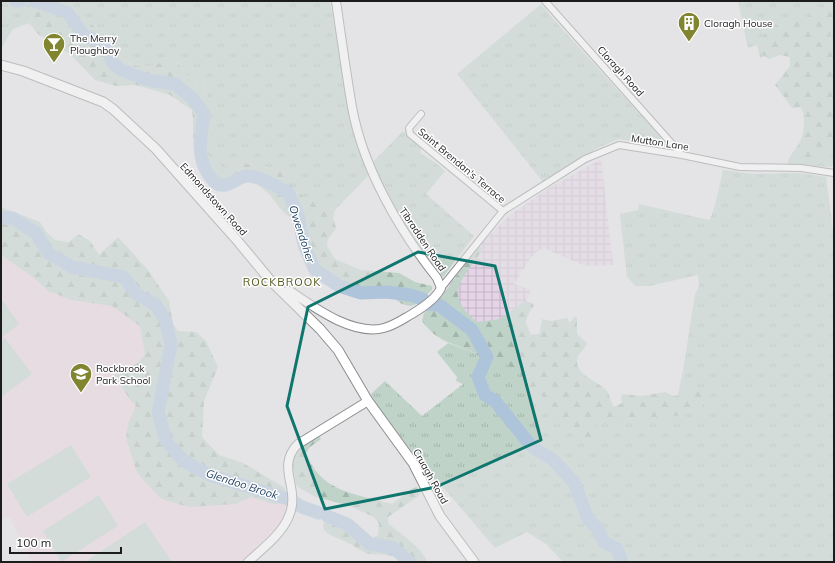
<svg xmlns="http://www.w3.org/2000/svg" width="835" height="563" viewBox="0 0 835 563" font-family="Mulish,sans-serif">
	<style>
		.industrial { fill: url(#industrial-grid) }
		.education { fill: #ebd3dd }
		.grass { fill: url(#grass-tufts) }
		.forest { fill: url(#forest-firs) }
		.pitch { fill: #bfd3c9 }
		.lines { fill: none; stroke-linecap: round; stroke-linejoin: round }
		.river { stroke: #adc4db; stroke-width: 13 }
		.minor-casing { stroke: #8c8d8f; stroke-width: 8 }
		.tertiary-casing { stroke: #8c8d8f; stroke-width: 10 }
		.secondary-casing { stroke: #8c8d8f; stroke-width: 11 }
		.minor { stroke: #fff; stroke-width: 6 }
		.tertiary { stroke: #fff; stroke-width: 8 }
		.secondary { stroke: #fff; stroke-width: 9 }
		.marked { fill: none; stroke: #0f766e; stroke-width: 3; stroke-linejoin: round }
		.labels { text-anchor: middle; stroke-width: 3; stroke-linejoin: round; paint-order: stroke }
		.poi-label { font-size: 10px; fill: #1c1c1d; stroke: #fff; text-anchor: start }
		.street-label { font-size: 10px; fill: #1c1c1d; stroke: #fff }
		.water-label { font-size: 11px; font-style: italic; fill: #1d4162; stroke: #fff }
		.neighbourhood-label { font-size: 11px; letter-spacing: 1px; fill: #54571d; stroke: #fff }
	</style>
	<defs>
		<pattern id="industrial-grid" width="8" height="8" patternUnits="userSpaceOnUse"><rect width="8" height="8" fill="#e4d4e6"/><path d="M0 4h8M4 0v8" fill="none" stroke="#c3b5c5"/></pattern>
		<pattern id="grass-tufts" width="24" height="20" patternUnits="userSpaceOnUse"><rect width="24" height="20" fill="#bfd3c9"/><path d="M3 7l-1-3M5 7V3M7 7l1-3M15 17l-1-3M17 17v-4M19 17l1-3" fill="none" stroke="#a4b5ac"/></pattern>
		<pattern id="forest-firs" width="22" height="20" patternUnits="userSpaceOnUse"><rect width="22" height="20" fill="#bfd3c9"/><path d="M5 1l3.5 6h-7zM16 11l3.5 6h-7z" fill="#a4b5ac"/></pattern>
	</defs>
	<rect width="100%" height="100%" fill="#e4e4e6"/>
	<path class="industrial" d="M 601,159 L 613,265 L 585,266 L 546,249 L 539,250 L 532,256 L 514,284 L 531,290 L 507,349 L 439,305 L 447,286 L 478,247 L 510,215 L 549,188 Z"/>
	<path class="education" d="M 1,253 L 136,294 L 158,412 L 268,493 L 288,499 L 285,515 L 280,524 L 249,556 L 241,562 L 32,562 L 10,518 L 1,520 Z"/>
	<path class="grass" d="M 1,1 L 38,1 L 29,23 L 13,29 L 1,48 Z
		M 61,1 L 330,1 L 351,121 L 368,176 L 335,210 C 309,203 294,194 282,169 C 269,170 259,164 246,164 C 236,165 228,169 218,164 C 214,162 210,157 207,154 L 212,132 L 207,97 L 203,88 L 186,75 L 176,61 L 167,59 C 161,64 157,64 150,66 C 122,71 112,42 95,27 C 85,19 74,12 64,5 Z
		M 738,1 L 834,1 L 834,164 L 831,167 L 787,164 L 789,158 L 810,127 L 796,44 L 760,58 L 757,45 L 748,48 Z
		M 541,4 L 555,21 L 668,145 L 663,146 L 618,139 L 598,148 L 543,182 L 457,74 Z
		M 403,131 L 422,147 L 420,153 C 429,159 437,163 445,171 L 426,194 L 474,236 L 443,277 L 406,228 L 372,163 Z
		M 723,170 L 754,174 L 799,173 L 826,177 L 834,237 L 834,562 L 563,562 L 546,544 L 527,532 L 495,548 L 449,494 L 428,473 L 375,403 L 371,394 L 385,381 L 422,416 L 463,384 L 456,381 L 457,377 L 437,352 L 448,343 L 470,351 L 481,357 L 522,313 L 531,335 L 572,328 L 570,375 L 603,408 L 626,405 L 675,408 L 683,371 L 695,294 L 699,286 L 698,275 L 649,286 L 635,286 L 627,277 L 620,214 L 638,210 L 639,204 L 709,220 C 714,215 721,179 723,170 Z"/>
	<path class="forest" d="M 38,1 L 61,1 L 64,5 C 74,12 85,19 95,27 C 112,42 122,71 150,66 C 157,64 161,64 167,58 L 176,61 L 186,75 L 203,88 L 207,97 L 212,111 L 212,132 L 207,154 C 210,157 214,162 218,164 C 228,169 236,165 246,164 C 259,164 269,170 282,169 C 294,194 310,203 335,210 L 333,217 L 336,228 L 328,239 L 327,246 L 335,259 L 361,270 L 399,273 L 415,282 L 432,286 L 432,290 L 417,304 L 410,306 L 402,304 L 392,297 L 382,295 L 374,290 L 342,289 L 331,286 L 312,271 L 304,262 L 300,249 L 300,234 L 295,219 C 281,214 278,204 268,193 C 261,187 254,182 247,178 C 238,180 233,188 225,189 C 219,189 213,184 209,180 C 206,176 201,172 199,168 C 190,150 195,129 192,110 L 170,95 L 136,85 L 116,86 L 95,80 L 71,55 L 38,34 L 29,23 Z
		M 822,6 L 834,15 L 834,25 L 827,41 L 834,48 L 834,145 C 824,157 812,166 796,156 C 801,139 808,125 801,107 L 792,108 L 775,85 L 790,66 L 790,57 L 780,55 L 769,59 L 761,53 C 759,23 785,22 808,18 L 813,11 Z
		M 1,207 L 40,222 L 47,233 L 55,240 L 69,242 L 78,234 L 90,241 L 99,255 L 118,237 L 148,270 L 169,301 L 173,324 L 178,331 L 196,332 L 206,341 L 218,367 L 204,401 L 202,437 L 219,455 L 243,463 L 285,488 L 285,503 L 274,504 L 251,497 L 236,504 L 189,507 L 161,499 L 137,473 L 126,438 L 128,424 L 136,405 L 130,400 L 114,374 L 117,370 L 125,371 L 129,367 L 138,363 L 145,354 L 140,326 L 112,306 L 72,300 L 48,291 L 34,278 L 1,255 Z
		M 478,247 L 482,248 L 481,252 C 461,281 443,294 477,322 L 500,319 L 525,301 L 532,303 L 534,306 C 526,316 524,324 528,337 L 534,340 L 539,336 L 542,319 L 551,321 L 567,318 L 570,323 L 574,317 L 577,317 L 577,334 L 587,343 C 585,349 581,351 578,356 C 572,373 595,380 604,388 C 610,392 610,401 614,407 L 622,403 L 621,397 L 623,394 L 641,396 L 665,392 L 673,396 L 685,395 L 697,387 L 703,392 L 706,400 C 704,403 700,409 696,411 C 685,416 656,418 644,419 C 624,419 618,412 598,422 L 596,428 L 598,437 L 594,442 C 574,434 561,416 547,401 C 541,395 534,390 529,385 C 523,379 521,373 515,369 C 504,362 492,362 480,357 C 477,355 474,352 470,351 C 448,341 438,342 422,321 L 424,313 L 439,300 Z
		M 318,434 L 321,439 L 310,447 L 306,453 C 320,492 356,494 392,504 L 413,488 L 417,487 L 420,494 L 417,497 L 388,517 L 388,523 C 399,533 424,549 427,562 L 402,562 C 393,552 380,556 369,554 C 362,552 358,548 352,545 C 343,539 332,538 324,530 L 323,525 L 326,519 C 342,518 357,534 372,538 L 378,535 L 379,524 L 374,517 L 347,505 L 316,497 L 301,489 L 296,484 L 292,462 L 295,450 Z"/>
	<path class="pitch" d="M 3,301 L 19,324 L 1,338 L 1,302 Z
		M 5,338 L 32,374 L 1,397 L 1,341 Z
		M 71,445 L 91,477 L 27,517 L 7,484 Z
		M 99,495 L 118,526 L 61,562 L 43,531 Z
		M 145,522 L 172,562 L 85,562 Z"/>
	<g class="lines">
		<path class="river" d="M 16,1 L 20,1
			M 34,1 C 46,3 54,9 67,12 L 84,36 L 102,42 L 109,53 L 112,62 L 121,70 L 148,80 L 175,84 L 192,98 L 204,114 C 201,137 195,160 212,179 C 215,183 219,186 225,185 C 233,184 239,176 248,176 C 260,176 276,187 288,192 L 298,215 L 304,245 L 315,270 L 339,286 L 361,293 L 387,292 L 410,295 L 423,299 L 427,304 L 439,305 L 472,330 L 487,357 L 478,377 L 485,395 L 495,401 L 532,447 L 552,459 L 574,482 L 588,519 L 598,529 L 604,542 L 617,549 L 622,562
			M 1,218 L 12,218 L 36,233 L 48,253 L 72,267 L 124,277 L 136,294 L 156,305 L 166,322 L 171,345 L 158,412 L 166,441 L 184,461 L 209,475 L 288,499 L 302,507 L 319,513
			M 327,516 L 347,524 L 370,544 L 393,548 L 410,562"/>
		<g class="minor-casing">
			<path id="minor" d="M 545,1 L 682,155
				M 421,114 L 409,128 L 410,134 L 503,211
				M 441,288 L 503,211 L 585,159 L 619,145 L 682,155 L 740,167 L 801,168 L 834,173"/>
		</g>
		<g class="tertiary-casing">
			<path id="tertiary" d="M 282,292 L 290,291 C 315,308 353,336 384,328 C 395,325 403,319 412,314 C 422,308 436,299 441,288 L 437,278 C 399,230 363,168 352,107 C 346,72 341,36 336,1
				M 248,562 C 262,549 282,534 289,516 C 301,488 275,467 298,444 L 368,401"/>
		</g>
		<g class="secondary-casing">
			<path id="secondary" d="M 1,65 L 23,71 L 103,102 L 113,109 L 156,149 L 236,239 L 270,280 L 320,329 L 338,350 L 368,401 L 413,463 L 440,516 L 474,562"/>
		</g>
		<use href="#minor" class="minor"/>
		<use href="#tertiary" class="tertiary"/>
		<use href="#secondary" class="secondary"/>
	</g>
	<path d="M0 0H835V563H0ZM 418,252 L 495,266 L 541,440 L 436,487 L 325,509 L 287,406 L 308,307 Z" fill="#e4e4e6" fill-opacity=".55" fill-rule="evenodd"/>
	<path class="marked" d="M 418,252 L 495,266 L 541,440 L 436,487 L 325,509 L 287,406 L 308,307 Z"/>
	<defs>
		<g id="building-pin" transform="scale(1.15)"><path d="M0 17L-7.5 6A9.5 9.5 0 1 1 7.5 6Z" fill="#818530" stroke="#fff"/><path d="M-4-6H4V6H1V3H-1V6H-4ZM-2.5-4.3h1.7v1.8h-1.7ZM.8-4.3h1.7v1.8H.8ZM-2.5-1h1.7V.8h-1.7ZM.8-1h1.7V.8H.8Z" fill="#fff"/></g>
		<g id="bar-pin" transform="scale(1.15)"><path d="M0 17L-7.5 6A9.5 9.5 0 1 1 7.5 6Z" fill="#818530" stroke="#fff"/><path d="M-6-5H6L.8 .8V4.5H3.5V6h-7V4.5H-.8V.8Z" fill="#fff"/></g>
		<g id="school-pin" transform="scale(1.15)"><path d="M0 17L-7.5 6A9.5 9.5 0 1 1 7.5 6Z" fill="#818530" stroke="#fff"/><path d="M0-5L7-2L0 1L-7-2ZM-4 1L0 2.5L4 1V4Q0 6-4 4Z" fill="#fff"/></g>
	</defs>
	<g fill-rule="evenodd">
		<use href="#building-pin" x="689" y="23"/>
		<use href="#bar-pin" x="54" y="44"/>
		<use href="#school-pin" x="81" y="374"/>
	</g>
	<g class="labels">
		<g class="poi-label">
			<text x="704" y="27">Cloragh House</text>
			<text x="70" y="42">The Merry<tspan x="70" dy="12">Ploughboy</tspan></text>
			<text x="96" y="372">Rockbrook<tspan x="96" dy="12">Park School</tspan></text>
		</g>
		<g class="street-label">
			<text transform="translate(621 71) rotate(48)" y="4">Cloragh Road</text>
			<text transform="translate(660 142) rotate(9)" y="4">Mutton Lane</text>
			<text transform="translate(462 165) rotate(40)" y="4">Saint Brendan's Terrace</text>
			<text transform="translate(214 199) rotate(48)" y="4">Edmondstown Road</text>
			<text transform="translate(423 239) rotate(56)" y="4">Tibradden Road</text>
			<text transform="translate(431 476) rotate(61)" y="4">Cruagh Road</text>
		</g>
		<g class="water-label">
			<text transform="translate(302 234) rotate(72)" y="4">Owendoher</text>
			<text transform="translate(242 484) rotate(18)" y="4">Glendoo Brook</text>
		</g>
		<g class="neighbourhood-label">
			<text x="282" y="286">ROCKBROOK</text>
		</g>
	</g>
	<rect width="835" height="563" fill="none" stroke="#1c1c1d" stroke-width="4"/>
	<path d="M10 547v6h111v-6" fill="none" stroke="#1c1c1d" stroke-width="2"/>
	<text x="16" y="547" font-size="12" fill="#1c1c1d" stroke="#ffffff" stroke-width="3" paint-order="stroke">100 m</text>
</svg>
